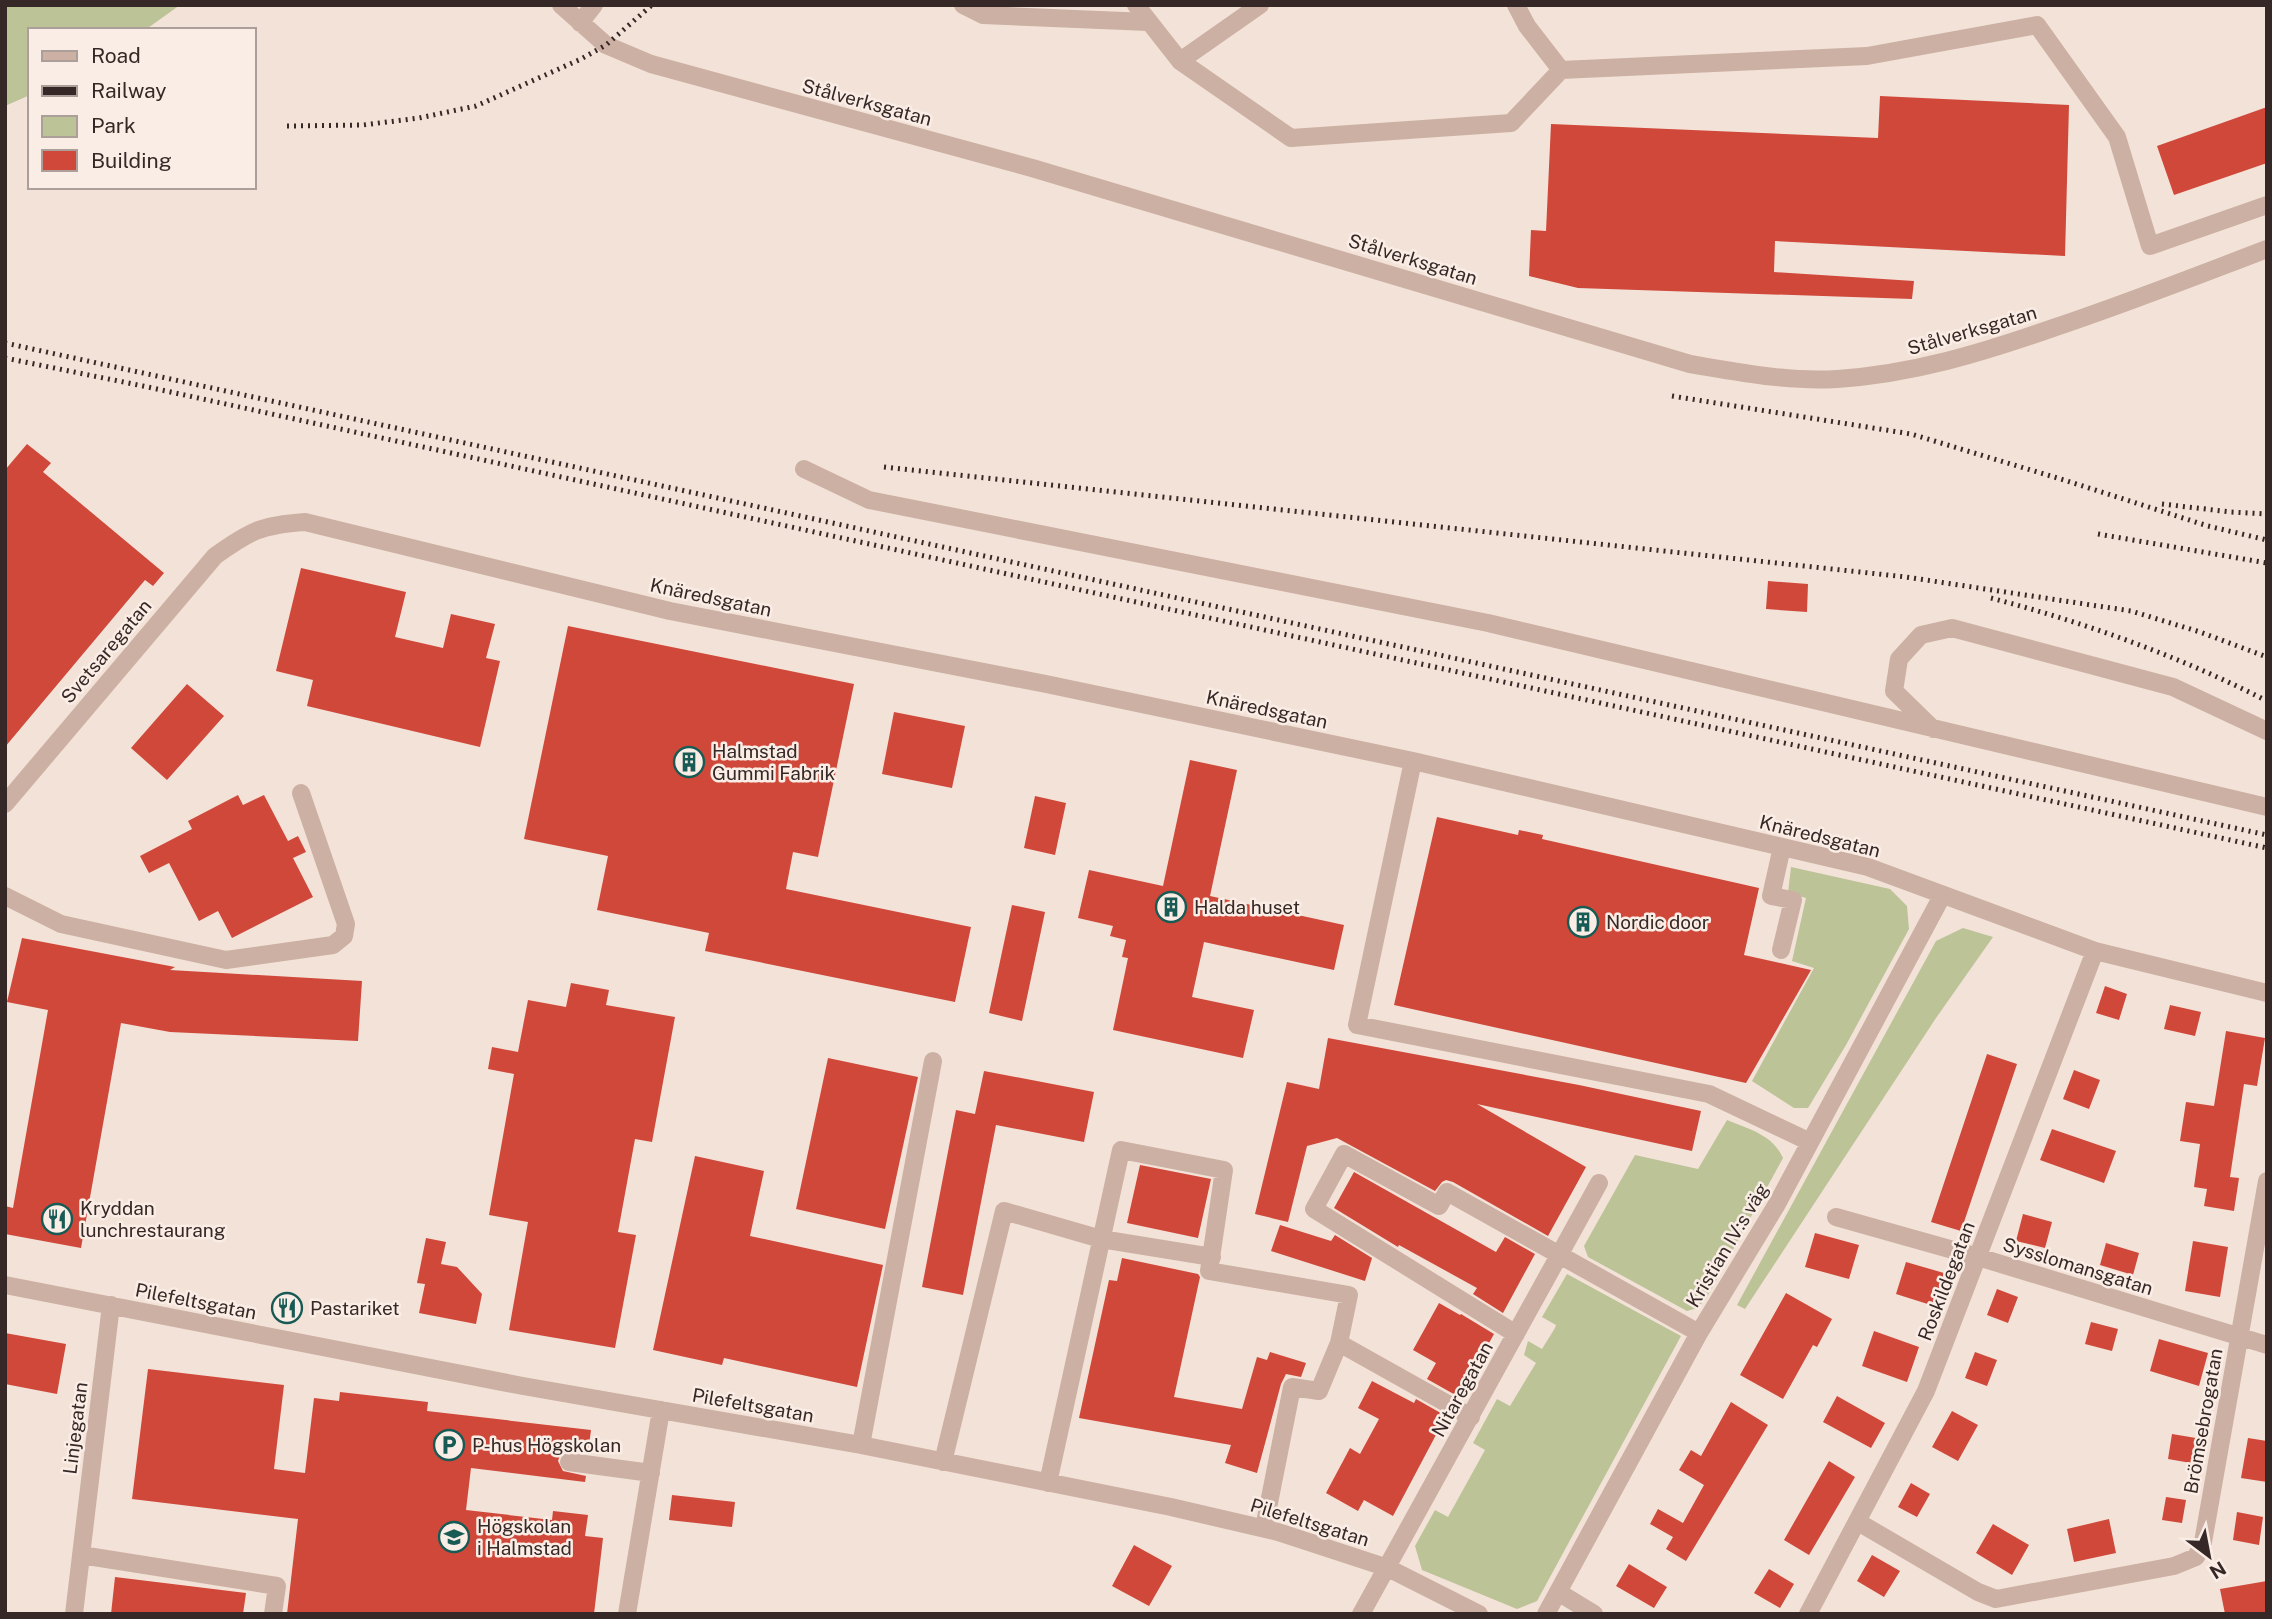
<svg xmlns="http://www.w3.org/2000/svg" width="2272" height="1619" viewBox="0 0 2272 1619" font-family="'Public Sans',sans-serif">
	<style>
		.green { fill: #bbc397 }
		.building { fill: #cf483a }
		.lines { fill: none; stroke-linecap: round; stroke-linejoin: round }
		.minor { stroke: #ccb0a3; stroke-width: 18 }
		.rail { stroke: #362826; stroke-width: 5; stroke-dasharray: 2 5; stroke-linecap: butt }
		.labels { text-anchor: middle; stroke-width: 5; stroke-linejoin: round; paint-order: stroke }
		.street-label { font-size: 19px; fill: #362826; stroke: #faede5 }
		.poi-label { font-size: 19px; fill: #362826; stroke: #faede5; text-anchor: start }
	</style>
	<rect width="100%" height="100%" fill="#f3e2d8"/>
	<path class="green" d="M 5,5 L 180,5 L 145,30 L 30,30 L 30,95 L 5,106 Z
		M 1791,867 L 1890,889 L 1907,906 L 1909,929 L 1846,1045 L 1808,1108 L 1794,1108 L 1752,1081 L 1814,968 L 1792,961 L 1806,898 L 1788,893 Z
		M 1963,928 L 1993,937 L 1936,1018 L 1745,1309 L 1737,1305 L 1936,941 Z
		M 1727,1120 C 1749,1129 1773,1135 1783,1158 L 1706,1299 L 1697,1308 L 1687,1311 L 1588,1257 L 1584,1246 L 1635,1155 L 1698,1169 Z
		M 1567,1274 L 1681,1336 L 1537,1601 L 1517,1609 L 1422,1570 L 1415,1546 L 1435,1510 L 1448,1517 L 1485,1450 L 1473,1443 L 1497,1399 L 1510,1406 L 1536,1363 L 1524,1355 L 1528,1341 L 1542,1349 L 1555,1328 L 1556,1325 L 1542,1317 Z"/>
	<path class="building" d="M 1880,96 L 2069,105 L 2065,256 L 1775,241 L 1774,272 L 1914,281 L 1912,299 L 1578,288 L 1529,276 L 1531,230 L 1546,231 L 1551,124 L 1878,138 Z
		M 2267,107 L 2267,163 L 2174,195 L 2157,146 Z
		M 27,444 L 51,463 L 43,472 L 164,573 L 153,586 L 145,580 L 5,747 L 5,470 Z
		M 301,568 L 406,592 L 395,637 L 443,648 L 451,614 L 495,624 L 486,658 L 500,661 L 480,747 L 307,706 L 313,680 L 276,671 Z
		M 1768,581 L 1808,584 L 1807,612 L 1766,609 Z
		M 568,626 L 854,684 L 818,857 L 793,852 L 786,889 L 971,927 L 955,1002 L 705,951 L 709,933 L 597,910 L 608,856 L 524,839 Z
		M 187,684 L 224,716 L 167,780 L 131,748 Z
		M 894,712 L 965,726 L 952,788 L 882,774 Z
		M 1190,760 L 1237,770 L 1210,896 L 1344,925 L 1334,970 L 1204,942 L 1192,997 L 1254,1010 L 1243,1058 L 1113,1030 L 1128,958 L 1122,957 L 1126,940 L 1110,936 L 1113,926 L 1078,918 L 1089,870 L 1163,886 Z
		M 238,795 L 243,805 L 264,795 L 288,841 L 298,836 L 306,852 L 293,858 L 313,897 L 232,938 L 218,911 L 199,921 L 169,863 L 149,873 L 140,856 L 192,829 L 188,821 Z
		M 1035,796 L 1066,803 L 1055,855 L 1024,848 Z
		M 1437,817 L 1518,835 L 1519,830 L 1543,835 L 1542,839 L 1759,888 L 1744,955 L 1811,970 L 1746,1083 L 1394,1005 Z
		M 1012,905 L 1045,912 L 1022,1021 L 989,1013 Z
		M 22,938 L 175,967 L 170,970 L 362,981 L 358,1041 L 170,1032 L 121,1023 L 81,1248 L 5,1234 L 5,1206 L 13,1208 L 48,1010 L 7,1002 Z
		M 571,983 L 609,990 L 606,1005 L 675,1017 L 652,1142 L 635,1139 L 618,1232 L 636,1235 L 615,1348 L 509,1330 L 528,1222 L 489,1215 L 514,1074 L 488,1069 L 492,1047 L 518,1052 L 528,1000 L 566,1007 Z
		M 2105,986 L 2127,994 L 2119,1020 L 2096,1013 Z
		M 2170,1005 L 2201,1012 L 2195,1036 L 2164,1029 Z
		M 2226,1031 L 2265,1038 L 2257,1086 L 2244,1084 L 2230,1177 L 2239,1178 L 2234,1211 L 2204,1206 L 2207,1189 L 2194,1187 L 2200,1144 L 2180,1141 L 2186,1102 L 2214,1106 Z
		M 1328,1038 L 1579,1085 L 1701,1111 L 1692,1151 L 1477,1104 L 1586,1167 L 1548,1236 L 1453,1182 L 1446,1180 L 1442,1182 L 1435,1191 L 1337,1138 L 1307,1146 L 1288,1222 L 1255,1214 L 1287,1082 L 1319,1089 Z
		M 1987,1054 L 2017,1064 L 1961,1231 L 1931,1222 Z
		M 828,1058 L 918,1077 L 885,1229 L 796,1209 Z
		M 2074,1070 L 2100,1080 L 2089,1109 L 2063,1099 Z
		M 984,1071 L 1094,1092 L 1084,1142 L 996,1125 L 963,1295 L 922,1287 L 956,1110 L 975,1114 Z
		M 2052,1129 L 2116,1151 L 2104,1183 L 2040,1160 Z
		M 695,1156 L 764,1171 L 750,1236 L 883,1265 L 857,1387 L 724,1358 L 722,1365 L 653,1350 Z
		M 1140,1165 L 1211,1179 L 1198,1238 L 1127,1223 Z
		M 1354,1172 L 1496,1252 L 1505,1237 L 1535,1254 L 1503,1313 L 1473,1294 L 1477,1288 L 1399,1245 L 1398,1247 L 1334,1208 Z
		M 2023,1214 L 2052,1222 L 2045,1248 L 2016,1241 Z
		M 1280,1225 L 1331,1241 L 1335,1235 L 1372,1258 L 1365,1281 L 1271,1251 Z
		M 1815,1233 L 1859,1245 L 1849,1279 L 1805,1267 Z
		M 426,1238 L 446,1242 L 441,1264 L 457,1267 L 482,1294 L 476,1324 L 419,1313 L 425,1284 L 417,1283 Z
		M 2193,1241 L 2228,1247 L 2220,1297 L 2185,1291 Z
		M 2106,1243 L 2139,1253 L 2133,1275 L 2100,1265 Z
		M 1122,1258 L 1198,1274 L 1200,1277 L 1174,1397 L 1242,1409 L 1257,1357 L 1267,1360 L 1270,1352 L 1306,1363 L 1301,1377 L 1286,1374 L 1281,1384 L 1257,1473 L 1225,1463 L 1231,1445 L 1079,1418 L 1109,1280 L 1117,1281 Z
		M 1906,1262 L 1944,1273 L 1934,1306 L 1896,1294 Z
		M 1997,1289 L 2018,1297 L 2008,1323 L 1987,1315 Z
		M 1786,1293 L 1832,1319 L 1817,1347 L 1813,1345 L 1783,1399 L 1740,1375 Z
		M 1439,1303 L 1460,1315 L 1461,1314 L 1494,1334 L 1459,1397 L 1427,1379 L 1436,1363 L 1413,1350 Z
		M 2091,1322 L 2118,1329 L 2112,1351 L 2085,1344 Z
		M 1874,1331 L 1919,1347 L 1907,1382 L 1862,1366 Z
		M 5,1333 L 66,1344 L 57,1394 L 5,1384 Z
		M 2159,1339 L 2208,1353 L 2199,1386 L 2150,1371 Z
		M 1975,1352 L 1997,1360 L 1987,1386 L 1965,1378 Z
		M 148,1369 L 284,1385 L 274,1469 L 305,1473 L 314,1398 L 339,1401 L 340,1392 L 428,1402 L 427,1411 L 591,1430 L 588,1453 L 565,1451 L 560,1455 L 558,1461 L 563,1471 L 586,1476 L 585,1482 L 471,1468 L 466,1510 L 552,1520 L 553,1511 L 588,1515 L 585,1536 L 603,1538 L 594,1614 L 287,1614 L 298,1519 L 132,1499 Z
		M 1372,1381 L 1414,1403 L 1416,1399 L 1446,1416 L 1393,1516 L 1364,1500 L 1358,1511 L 1326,1493 L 1350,1448 L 1360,1454 L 1379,1419 L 1358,1408 Z
		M 1837,1396 L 1885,1423 L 1871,1448 L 1823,1422 Z
		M 1731,1402 L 1768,1425 L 1686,1561 L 1666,1549 L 1673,1537 L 1650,1524 L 1658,1509 L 1683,1523 L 1704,1485 L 1679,1470 L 1691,1450 L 1701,1456 Z
		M 1952,1411 L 1978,1425 L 1958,1461 L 1932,1447 Z
		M 2172,1434 L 2196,1438 L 2191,1463 L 2168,1459 Z
		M 2248,1438 L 2267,1441 L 2267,1482 L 2241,1478 Z
		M 1829,1461 L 1855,1477 L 1809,1555 L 1784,1540 Z
		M 1911,1483 L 1930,1494 L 1917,1517 L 1898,1507 Z
		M 672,1495 L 735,1502 L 732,1527 L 669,1520 Z
		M 2166,1497 L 2186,1500 L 2182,1523 L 2162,1520 Z
		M 2237,1512 L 2263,1517 L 2259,1545 L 2233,1540 Z
		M 2109,1519 L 2116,1553 L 2074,1562 L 2067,1529 Z
		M 1993,1524 L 2029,1545 L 2012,1575 L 1976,1553 Z
		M 1134,1545 L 1172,1566 L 1149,1606 L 1112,1586 Z
		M 1872,1555 L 1900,1571 L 1884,1597 L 1857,1581 Z
		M 1629,1564 L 1667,1587 L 1654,1608 L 1616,1586 Z
		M 1769,1569 L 1794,1584 L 1780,1608 L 1754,1593 Z
		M 115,1577 L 246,1593 L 243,1614 L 111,1614 Z
		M 2267,1581 L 2267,1614 L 2225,1614 L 2220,1589 Z"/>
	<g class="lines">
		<path class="minor" d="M 561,5 L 606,45 L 651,64 L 1032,168 L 1690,364 C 1738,372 1788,382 1837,379 C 1912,374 1982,353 2053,328 C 2125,304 2196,276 2267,249
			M 963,5 L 983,15 L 1148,22
			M 1136,5 L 1180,61
			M 1260,5 L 1180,61 L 1291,138 L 1511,123 L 1561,70
			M 1516,5 L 1527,26 L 1561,70 L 1867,56 L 2037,25 L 2117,137 L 2150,246 L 2267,205
			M 580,23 L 594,5
			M 804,469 L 869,500 L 1488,623 L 2267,807
			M 1933,729 L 1894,691 L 1899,659 L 1921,635 L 1952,628 L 2173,687 L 2267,731
			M 1413,761 L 1357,1025 L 1709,1094 L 1810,1142
			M 5,804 L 215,556 C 250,531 261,525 305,522 L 670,611 L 1046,684 L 1413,761 L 1868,867 L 2095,951 L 2267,993
			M 5,896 L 61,924 L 226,960 L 333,945 L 344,936 L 346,924 L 301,793
			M 1781,950 L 1793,900 L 1771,896 L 1782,847
			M 1836,1217 L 1978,1257 L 2267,1345
			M 5,1285 L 523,1386 L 861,1445 L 1171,1507 L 1278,1532 L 1388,1568 L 1479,1614
			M 1516,1334 L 1314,1209 L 1344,1154 L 1439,1206 L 1447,1192 L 1699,1333
			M 861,1445 L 933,1061
			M 569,1462 L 651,1473
			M 943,1462 L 1004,1211 L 1101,1239 L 1212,1257
			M 1048,1483 L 1121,1150 L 1224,1170 L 1209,1271 L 1349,1295 L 1339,1343 L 1471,1417
			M 1858,1522 L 1978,1592 L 1996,1599 L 2174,1566 L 2196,1557 L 2203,1542 L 2267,1181
			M 1264,1528 L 1292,1387 L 1319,1391 L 1339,1343
			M 81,1555 L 277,1586 L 273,1614
			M 1558,1592 L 1594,1614
			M 74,1614 L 111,1305
			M 627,1614 L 661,1410
			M 1361,1614 L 1599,1183
			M 1546,1614 L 1699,1333 L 1777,1204 L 1942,896
			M 1808,1614 L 1926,1391 L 2095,951"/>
		<path class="rail" d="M 287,126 L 363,125 L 419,118 L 476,106 L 581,59 L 606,45 L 652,5
			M 5,343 L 2267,835
			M 5,358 L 143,386 L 2267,848
			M 1672,396 L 1911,434 L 2064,480 L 2208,526 L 2267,540
			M 884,467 L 1906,577 L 2131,611 L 2200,632 L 2267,657
			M 2162,504 L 2231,512 L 2267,514
			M 2098,534 L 2267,563
			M 1991,598 C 2086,623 2179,656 2267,701"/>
	</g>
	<defs>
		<g id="building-ring" transform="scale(1.575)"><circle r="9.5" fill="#faede5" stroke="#185b55" stroke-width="1.5"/><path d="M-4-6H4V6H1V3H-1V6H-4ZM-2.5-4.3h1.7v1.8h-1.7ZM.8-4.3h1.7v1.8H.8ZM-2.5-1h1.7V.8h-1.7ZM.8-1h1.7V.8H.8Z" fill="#185b55"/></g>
		<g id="restaurant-ring" transform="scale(1.575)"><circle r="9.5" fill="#faede5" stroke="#185b55" stroke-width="1.5"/><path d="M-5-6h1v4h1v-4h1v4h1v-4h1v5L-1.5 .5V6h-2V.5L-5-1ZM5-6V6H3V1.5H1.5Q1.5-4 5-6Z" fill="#185b55"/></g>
		<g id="parking-ring" transform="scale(1.575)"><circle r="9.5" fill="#faede5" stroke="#185b55" stroke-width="1.5"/><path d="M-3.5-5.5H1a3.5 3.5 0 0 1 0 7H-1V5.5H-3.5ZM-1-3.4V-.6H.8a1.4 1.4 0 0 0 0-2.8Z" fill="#185b55"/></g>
		<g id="university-ring" transform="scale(1.575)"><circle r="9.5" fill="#faede5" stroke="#185b55" stroke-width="1.5"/><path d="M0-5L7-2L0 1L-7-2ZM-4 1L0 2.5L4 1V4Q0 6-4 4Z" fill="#185b55"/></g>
	</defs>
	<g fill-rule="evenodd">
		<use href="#building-ring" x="689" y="762"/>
		<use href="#building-ring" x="1171" y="907"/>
		<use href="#building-ring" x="1583" y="922"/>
		<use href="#restaurant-ring" x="57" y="1219"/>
		<use href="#restaurant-ring" x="287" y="1308"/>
		<use href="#parking-ring" x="449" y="1445"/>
		<use href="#university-ring" x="454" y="1537"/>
	</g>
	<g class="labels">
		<g class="street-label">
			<text transform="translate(867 102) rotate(15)" y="7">Stålverksgatan</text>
			<text transform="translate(1413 259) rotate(17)" y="7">Stålverksgatan</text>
			<text transform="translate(1972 330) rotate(-16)" y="7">Stålverksgatan</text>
			<text transform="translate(711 597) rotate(12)" y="7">Knäredsgatan</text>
			<text transform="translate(106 651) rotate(-50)" y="7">Svetsaregatan</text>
			<text transform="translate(1267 709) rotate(12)" y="7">Knäredsgatan</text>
			<text transform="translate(1820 836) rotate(14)" y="7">Knäredsgatan</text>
			<text transform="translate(1727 1245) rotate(-59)" y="7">Kristian IV:s väg</text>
			<text transform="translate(2078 1266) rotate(17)" y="7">Sysslomansgatan</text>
			<text transform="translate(1946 1281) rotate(-69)" y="7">Roskildegatan</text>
			<text transform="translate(196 1301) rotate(11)" y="7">Pilefeltsgatan</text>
			<text transform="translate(1462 1389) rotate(-61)" y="7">Nitaregatan</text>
			<text transform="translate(753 1405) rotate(10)" y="7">Pilefeltsgatan</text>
			<text transform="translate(2203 1421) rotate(-80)" y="7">Brömsebrogatan</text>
			<text transform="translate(75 1428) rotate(-83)" y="7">Linjegatan</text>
			<text transform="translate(1310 1522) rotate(17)" y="7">Pilefeltsgatan</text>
		</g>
		<g class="poi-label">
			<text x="712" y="758">Halmstad<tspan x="712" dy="22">Gummi Fabrik</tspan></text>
			<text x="1194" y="914">Halda huset</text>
			<text x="1606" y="929">Nordic door</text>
			<text x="80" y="1215">Kryddan<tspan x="80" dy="22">lunchrestaurang</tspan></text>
			<text x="310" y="1315">Pastariket</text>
			<text x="472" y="1452">P-hus Högskolan</text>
			<text x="477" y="1533">Högskolan<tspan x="477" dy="22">i Halmstad</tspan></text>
		</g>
	</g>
	<rect width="2272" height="1619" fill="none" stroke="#362826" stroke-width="14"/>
	<rect x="28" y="28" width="228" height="161" fill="#faede5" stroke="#ac9e99" stroke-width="2"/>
	<rect x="42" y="51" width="35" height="10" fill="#ccb0a3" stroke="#ac9e99" stroke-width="2"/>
	<text x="91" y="63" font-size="21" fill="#362826">Road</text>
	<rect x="42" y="86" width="35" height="10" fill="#362826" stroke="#ac9e99" stroke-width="2"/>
	<text x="91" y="98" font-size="21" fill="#362826">Railway</text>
	<rect x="42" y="116" width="35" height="21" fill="#bbc397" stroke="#ac9e99" stroke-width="2"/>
	<text x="91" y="133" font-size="21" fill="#362826">Park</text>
	<rect x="42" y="150" width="35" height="21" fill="#cf483a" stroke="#ac9e99" stroke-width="2"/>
	<text x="91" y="168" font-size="21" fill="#362826">Building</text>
	<g transform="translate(2209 1556) rotate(148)" stroke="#faede5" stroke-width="5" paint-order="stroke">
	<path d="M0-5L12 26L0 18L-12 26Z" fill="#362826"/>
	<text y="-10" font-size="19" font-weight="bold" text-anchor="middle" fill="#362826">N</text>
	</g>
</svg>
